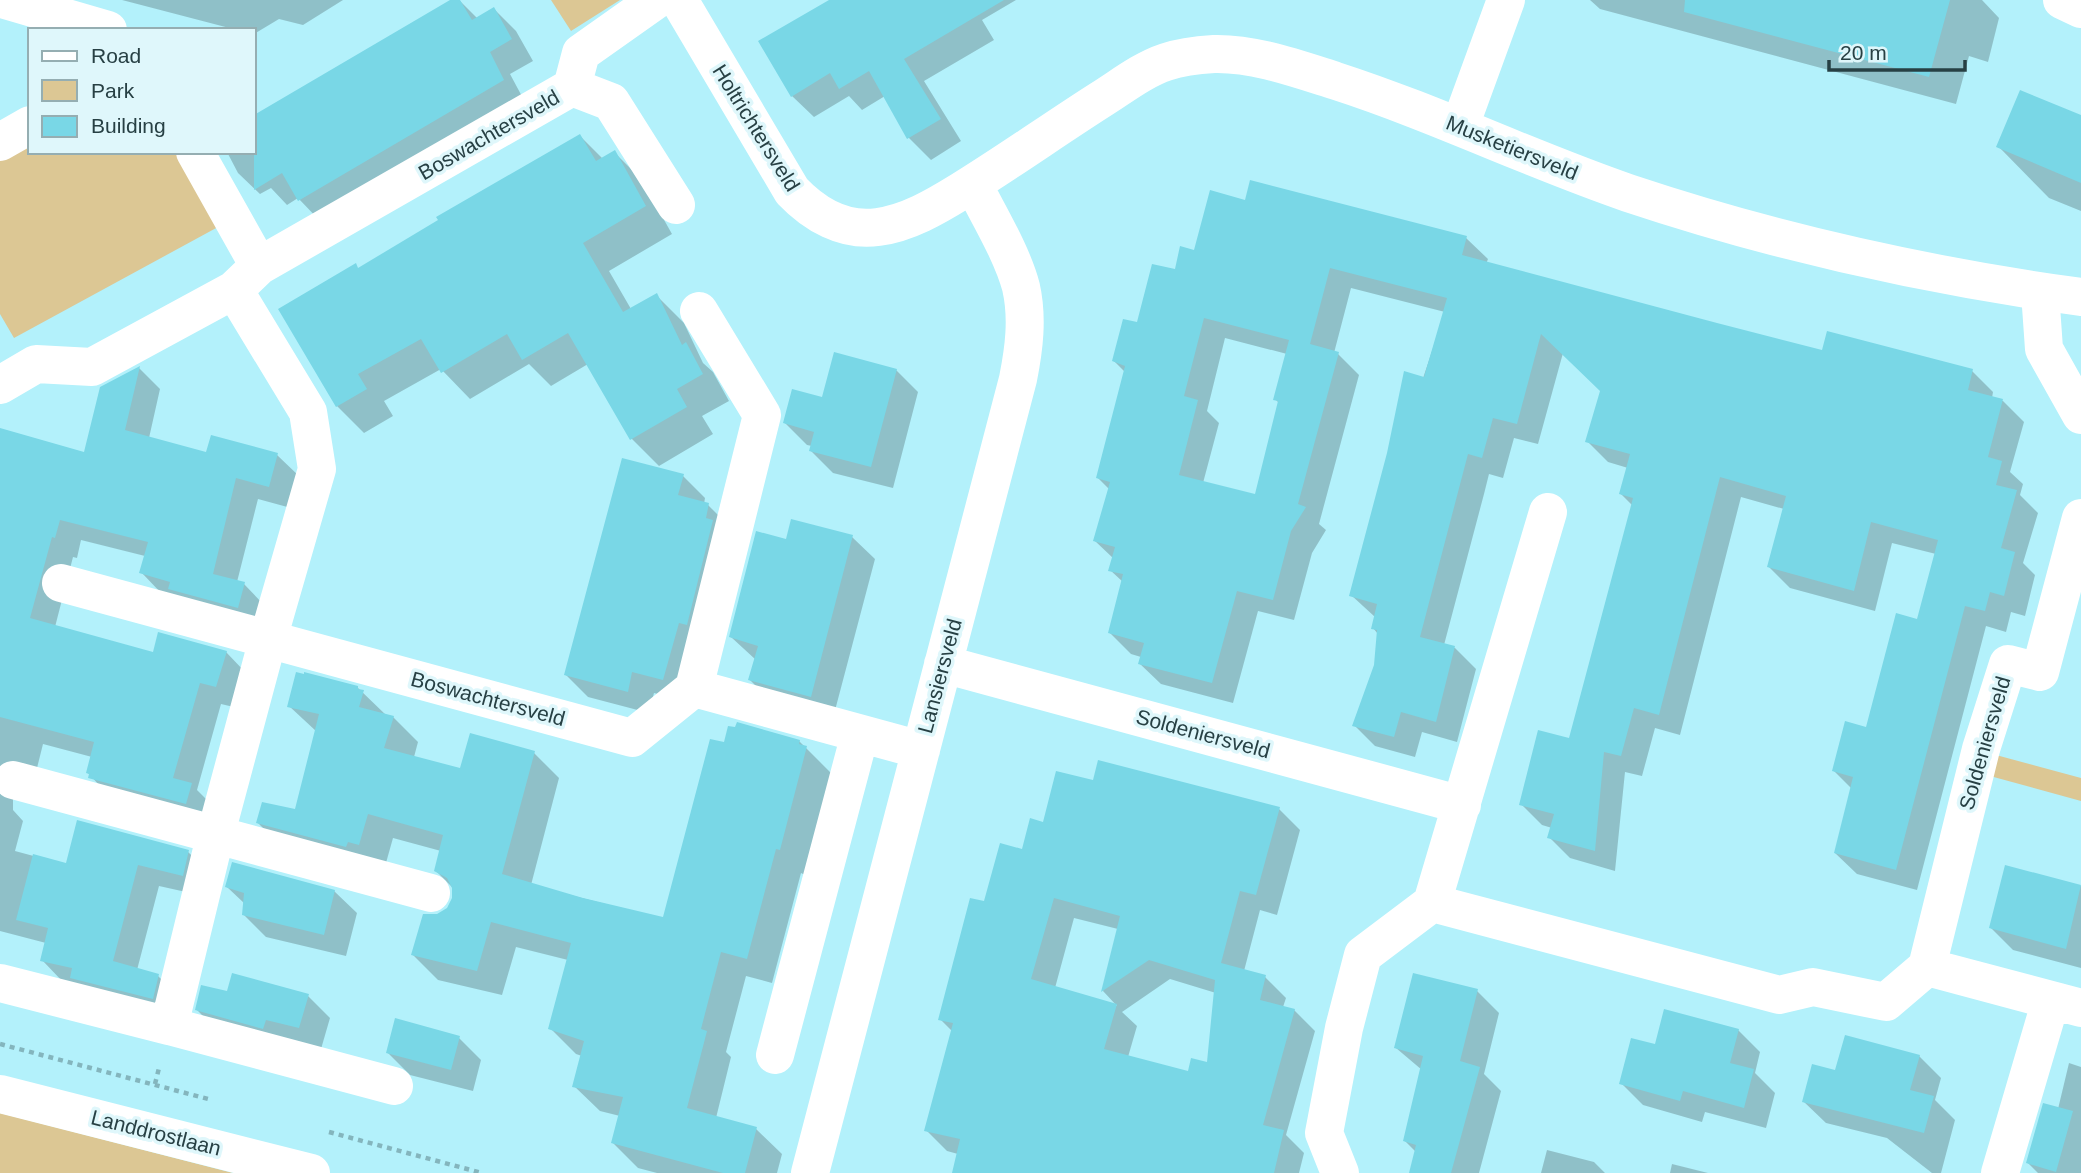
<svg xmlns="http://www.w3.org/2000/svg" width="2081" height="1173" viewBox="0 0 2081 1173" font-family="Arial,sans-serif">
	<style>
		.green { fill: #dcc794 }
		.shadow { fill: #0003; fill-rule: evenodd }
		.building { fill: #79d7e6; fill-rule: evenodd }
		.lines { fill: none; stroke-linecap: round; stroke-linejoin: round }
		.path { stroke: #84b5bd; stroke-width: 4.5; stroke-dasharray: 5 5; stroke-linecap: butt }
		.minor { stroke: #fff; stroke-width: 38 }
		.tertiary { stroke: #fff; stroke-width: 38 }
		.labels { text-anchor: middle; stroke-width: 7; stroke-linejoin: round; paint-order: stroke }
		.street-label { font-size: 21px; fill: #274044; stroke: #dff7fb }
	</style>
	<rect width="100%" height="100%" fill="#b3f1fb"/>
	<path class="green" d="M 551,0 L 620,0 L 571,31 Z
		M 30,140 L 30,152 L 176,152 L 218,227 L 14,338 L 0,314 L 0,157 Z
		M 1996,755 L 2081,778 L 2081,801 L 1990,776 Z
		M 0,1113 L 233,1173 L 0,1173 Z"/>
	<path class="shadow" d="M 122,0 L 343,0 L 303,25 L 279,19 L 254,34 L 254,30 L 237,30 Z
		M 454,0 L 459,0 L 478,19 L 494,9 L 516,31 L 533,61 L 510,74 L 525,102 L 321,222 L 298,198 L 287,205 L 271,188 L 260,194 L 238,173 L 227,152 L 254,152 L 254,116 Z
		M 832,0 L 1016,0 L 982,20 L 994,40 L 924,81 L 961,141 L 931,160 L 909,138 L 885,96 L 862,110 L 849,96 L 814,117 L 792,96 Z
		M 1590,0 L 1982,0 L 1999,18 L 1988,62 L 1969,56 L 1956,104 L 1600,9 Z
		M 2081,117 L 2081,211 L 2049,198 L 1998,146 Z
		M 580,136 L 603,159 L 614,152 L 641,179 L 672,234 L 609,271 L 631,309 L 657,296 L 684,323 L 703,363 L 713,372 L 729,401 L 702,416 L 713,434 L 659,466 L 632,439 L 588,364 L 551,386 L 529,364 L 470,399 L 441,369 L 384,401 L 393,416 L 364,433 L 337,406 L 359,269 Z
		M 1246,202 L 1466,238 L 1488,259 L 1486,264 L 1824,352 L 1972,371 L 1993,392 L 1992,398 L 2003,401 L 2024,422 L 2010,472 L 2023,484 L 2020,495 L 2038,513 L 2023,563 L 2035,575 L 2025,616 L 2011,612 L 2006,632 L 1986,626 L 1917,890 L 1857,874 L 1835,853 L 1852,789 L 1834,771 L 1867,729 L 1918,621 L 1936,554 L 1892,543 L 1875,611 L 1790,588 L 1769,567 L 1784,509 L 1741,497 L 1680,735 L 1655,728 L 1642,776 L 1625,772 L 1615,871 L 1570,858 L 1549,837 L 1552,828 L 1542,825 L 1521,804 L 1571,740 L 1633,506 L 1621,494 L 1628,468 L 1608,462 L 1587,441 L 1602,391 L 1563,353 L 1538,444 L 1514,438 L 1503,478 L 1489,474 L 1484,494 L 1444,645 L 1455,648 L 1476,669 L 1457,742 L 1422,732 L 1415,757 L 1375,746 L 1354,725 L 1375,665 L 1378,634 L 1373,628 L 1375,617 L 1351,595 L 1445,312 L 1351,288 L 1334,353 L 1338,354 L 1359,375 L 1319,524 L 1326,530 L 1312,553 L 1294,620 L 1258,611 L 1233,703 L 1161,684 L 1139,663 L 1141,657 L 1131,654 L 1110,633 L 1123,582 L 1110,570 L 1114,559 L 1095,541 L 1110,490 L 1098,478 L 1126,373 L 1114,361 L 1176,271 ZM 1225,338 L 1287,354 L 1275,399 L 1279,403 L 1256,496 L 1203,483 L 1219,423 L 1207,411 Z
		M 139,368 L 160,389 L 149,438 L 207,454 L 277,455 L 299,476 L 291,508 L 258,499 L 237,582 L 244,584 L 265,606 L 260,629 L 162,594 L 141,572 L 145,556 L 81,540 L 77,558 L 73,557 L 55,627 L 154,654 L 226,652 L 247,674 L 238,708 L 221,704 L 197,790 L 213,806 L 208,825 L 112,799 L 88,773 L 92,757 L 43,744 L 34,780 L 13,797 L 13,810 L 23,821 L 15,851 L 67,865 L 188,852 L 210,873 L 204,896 L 159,886 L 137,970 L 158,976 L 180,998 L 174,1020 L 63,982 L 42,960 L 46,943 L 0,931 L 0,430 L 85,454 Z
		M 896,370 L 918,392 L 893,488 L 833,473 L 811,451 L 812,446 L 807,445 L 785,423 L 823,399 Z
		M 683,476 L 705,498 L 704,504 L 708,505 L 730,527 L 685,701 L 654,693 L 649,713 L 588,697 L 566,675 Z
		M 852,537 L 875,559 L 833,718 L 772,702 L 750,680 L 756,660 L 731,637 L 787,541 Z
		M 358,688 L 387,716 L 393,717 L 418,742 L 414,757 L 462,770 L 534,753 L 559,778 L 531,885 L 664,919 L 725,744 L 799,741 L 831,773 L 805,875 L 801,873 L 772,983 L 746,976 L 726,1052 L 731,1057 L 716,1118 L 756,1129 L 782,1154 L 777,1173 L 657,1173 L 638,1168 L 613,1143 L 620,1116 L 600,1111 L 574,1086 L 582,1056 L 576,1054 L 550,1028 L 568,960 L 516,947 L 502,995 L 438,980 L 413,955 L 438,916 L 448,909 L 454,898 L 454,889 L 436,871 L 441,851 L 393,838 L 384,870 L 283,848 L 258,823 L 296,811 L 317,732 L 289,706 Z
		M 1095,782 L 1279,809 L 1300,830 L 1277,915 L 1260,910 L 1244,971 L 1265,977 L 1286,998 L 1283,1007 L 1294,1010 L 1315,1031 L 1286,1135 L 1304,1153 L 1299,1173 L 954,1173 L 958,1154 L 947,1151 L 926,1130 L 952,1031 L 940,1019 L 985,904 L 1044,824 ZM 1074,918 L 1118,929 L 1103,991 L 1117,1006 L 1055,988 ZM 1170,979 L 1216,993 L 1209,1064 L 1189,1073 L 1128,1057 L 1137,1026 L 1122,1012 Z
		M 2007,867 L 2081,886 L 2081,968 L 2013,950 L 1991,928 Z
		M 227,887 L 334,891 L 357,913 L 346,956 L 266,937 L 244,915 L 245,904 Z
		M 1477,991 L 1499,1013 L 1484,1074 L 1501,1091 L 1479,1173 L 1411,1173 L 1416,1152 L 1405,1141 L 1422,1070 L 1396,1048 Z
		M 228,993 L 308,996 L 330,1018 L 321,1049 L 219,1032 L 197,1010 Z
		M 1738,1030 L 1760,1052 L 1755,1073 L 1775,1093 L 1766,1128 L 1705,1112 L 1702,1122 L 1643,1105 L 1621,1083 L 1656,1046 Z
		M 459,1038 L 481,1060 L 473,1091 L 410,1075 L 388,1053 Z
		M 1919,1056 L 1941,1078 L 1935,1100 L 1955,1120 L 1941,1173 L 1932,1173 L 1887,1138 L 1826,1123 L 1803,1101 L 1837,1072 Z
		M 2069,1063 L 2081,1067 L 2081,1173 L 2038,1173 L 2028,1163 L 2058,1109 Z
		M 1547,1150 L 1594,1162 L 1605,1173 L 1541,1173 Z
		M 1672,1164 L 1708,1173 L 1670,1173 Z"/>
	<path class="building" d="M 450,0 L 460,0 L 472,20 L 494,7 L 512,39 L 490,52 L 504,80 L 298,201 L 282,173 L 254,190 L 254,115 Z
		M 829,0 L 1004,0 L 904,59 L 941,119 L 907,139 L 869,71 L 839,89 L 830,73 L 791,97 L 758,41 Z
		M 1685,0 L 1950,0 L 1929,77 L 1684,12 Z
		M 2020,90 L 2081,115 L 2081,183 L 1996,147 Z
		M 580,134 L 596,161 L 615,150 L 646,206 L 583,243 L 623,312 L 657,293 L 682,345 L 686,342 L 703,374 L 677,389 L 687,407 L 630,440 L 568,333 L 522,360 L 507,334 L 441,373 L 421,339 L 358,374 L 367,389 L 336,407 L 278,309 L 356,263 L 358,268 L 438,220 L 436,217 Z
		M 1250,180 L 1467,236 L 1462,255 L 1717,323 L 1822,350 L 1827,331 L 1973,369 L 1968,390 L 2003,399 L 1988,457 L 2002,461 L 1996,485 L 2017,490 L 2001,548 L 2015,552 L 2004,596 L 1990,592 L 1985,611 L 1965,606 L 1896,870 L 1834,853 L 1853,777 L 1832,771 L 1845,721 L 1866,727 L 1896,613 L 1917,619 L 1938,540 L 1871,522 L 1854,591 L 1767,567 L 1786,496 L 1720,477 L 1659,715 L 1634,708 L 1621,756 L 1604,752 L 1595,851 L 1547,838 L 1554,814 L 1519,805 L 1538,730 L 1569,738 L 1633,498 L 1619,494 L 1630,454 L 1585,442 L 1600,391 L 1541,334 L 1517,424 L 1493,418 L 1482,458 L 1468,454 L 1463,473 L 1420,637 L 1455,646 L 1436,722 L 1401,712 L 1394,737 L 1352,726 L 1374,665 L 1377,630 L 1371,629 L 1377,604 L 1349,596 L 1387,453 L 1404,371 L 1424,377 L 1447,298 L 1330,268 L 1310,344 L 1339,352 L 1298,504 L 1306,507 L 1291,531 L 1273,600 L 1237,591 L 1212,683 L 1138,664 L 1144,643 L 1108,633 L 1123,574 L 1108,571 L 1115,547 L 1093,541 L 1110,482 L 1096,478 L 1125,366 L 1112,361 L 1123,319 L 1137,322 L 1152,264 L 1175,269 L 1180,246 L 1194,250 L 1210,190 L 1245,200 ZM 1204,318 L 1289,340 L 1273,400 L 1278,401 L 1255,494 L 1179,475 L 1198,400 L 1184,396 Z
		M 834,352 L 897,369 L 871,467 L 809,451 L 814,432 L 783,423 L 792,389 L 822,397 Z
		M 140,366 L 125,430 L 206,452 L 211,435 L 278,453 L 269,487 L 236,478 L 213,574 L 245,582 L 238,608 L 168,589 L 170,582 L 139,573 L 148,542 L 60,520 L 55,538 L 52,537 L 30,618 L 153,652 L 158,632 L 227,651 L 216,687 L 200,683 L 173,778 L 192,783 L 186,804 L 88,778 L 89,774 L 86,773 L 94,742 L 0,717 L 0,428 L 84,452 L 100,387 Z
		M 622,458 L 684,474 L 678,495 L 709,503 L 706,518 L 713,520 L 687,625 L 679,623 L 663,680 L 632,672 L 628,692 L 564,675 Z
		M 791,519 L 853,535 L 811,697 L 748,680 L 758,646 L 729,637 L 756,531 L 786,539 Z
		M 296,672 L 304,674 L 304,672 L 358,686 L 358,689 L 364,690 L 359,707 L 394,716 L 384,748 L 460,768 L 470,733 L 535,751 L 502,874 L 583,898 L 663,917 L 710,739 L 724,742 L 728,726 L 735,727 L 737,722 L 800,740 L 799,744 L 807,746 L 780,850 L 776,849 L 747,959 L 721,952 L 701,1029 L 707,1031 L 687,1108 L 757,1127 L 745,1173 L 723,1173 L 611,1143 L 623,1097 L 572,1087 L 584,1041 L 548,1029 L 571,943 L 491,922 L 477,971 L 411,955 L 423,914 L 437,914 L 447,908 L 452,898 L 452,888 L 447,878 L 434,871 L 443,835 L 368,814 L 359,845 L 348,842 L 346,847 L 256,823 L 262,802 L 295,809 L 319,714 L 287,707 Z
		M 1098,760 L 1280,807 L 1256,895 L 1240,891 L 1221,963 L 1266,975 L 1260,1000 L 1295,1009 L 1263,1125 L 1284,1130 L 1274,1173 L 952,1173 L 960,1139 L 924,1131 L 953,1023 L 938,1020 L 970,898 L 984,901 L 1000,843 L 1022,849 L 1030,818 L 1043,822 L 1056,771 L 1093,780 ZM 1054,898 L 1120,916 L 1101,992 L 1149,960 L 1215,980 L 1207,1062 L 1191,1058 L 1188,1071 L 1104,1049 L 1117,1004 L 1031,979 Z
		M 77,820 L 189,850 L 183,876 L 138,865 L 113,961 L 159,974 L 153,999 L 70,978 L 72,968 L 40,961 L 48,928 L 16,920 L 33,854 L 66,863 Z
		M 232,862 L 335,890 L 324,935 L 242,915 L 244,893 L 225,887 Z
		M 2005,865 L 2081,885 L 2066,949 L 1989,928 Z
		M 232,973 L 309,994 L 299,1028 L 266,1020 L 263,1029 L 195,1010 L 201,985 L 227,991 Z
		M 1413,973 L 1478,989 L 1460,1061 L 1480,1067 L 1451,1173 L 1409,1173 L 1416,1145 L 1403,1141 L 1423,1056 L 1394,1048 Z
		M 1664,1009 L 1739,1029 L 1730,1063 L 1754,1069 L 1744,1108 L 1683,1091 L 1680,1101 L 1619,1084 L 1631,1038 L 1655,1044 Z
		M 395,1018 L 460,1036 L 451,1070 L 386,1053 Z
		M 1845,1035 L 1920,1055 L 1910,1090 L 1934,1096 L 1924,1133 L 1802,1102 L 1812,1064 L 1835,1070 Z
		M 2043,1103 L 2073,1111 L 2056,1172 L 2026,1163 Z"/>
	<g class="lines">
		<path class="path" d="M 0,1044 L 212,1100
			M 155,1084 L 159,1068
			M 329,1132 L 482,1173"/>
		<path class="minor" d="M 5,0 L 108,30
			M 679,0 L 792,191 C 814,214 844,232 878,227 C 908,223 935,207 961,191 C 1008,162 1053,130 1100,100 C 1121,87 1142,70 1166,62 C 1181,57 1198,55 1214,54 C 1254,53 1298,69 1336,81 C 1435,113 1529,159 1628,193 C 1775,242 1927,276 2081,297
			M 2062,0 L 2081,9
			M 572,87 L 611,102 L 676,205
			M 1460,126 L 1506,0
			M 0,142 L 30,125
			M 195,152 L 259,266
			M 234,290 L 308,412 L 317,469 L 268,639 L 216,833 L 169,1026 L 394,1086
			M 2040,292 L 2044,349 L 2081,415
			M 0,385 L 36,364 L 92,367 L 234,290 L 259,266 L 572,87 L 581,53 L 656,0
			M 61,583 L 632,738 L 694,688 L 762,415 L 699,311
			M 943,664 L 1462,805
			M 694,688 L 921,750
			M 13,780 L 431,893
			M 1432,903 L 1779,995 L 1813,987 L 1886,1002 L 1927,967 L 1981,749 L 2008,664 L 2040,672 L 2081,518
			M 1927,967 L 2081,1008
			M 0,983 L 169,1026
			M 775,1055 L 860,734
			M 810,1173 L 1018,379 C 1024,349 1028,318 1021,287 C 1012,253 989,216 973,184
			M 1340,1173 L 1324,1133 L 1344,1028 L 1363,955 L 1432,903 L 1548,512
			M 2000,1173 L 2051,1000"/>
		<path class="tertiary" d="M 0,1094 L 311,1173"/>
	</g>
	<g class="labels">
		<g class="street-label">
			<text transform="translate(756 128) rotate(58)" y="7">Holtrichtersveld</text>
			<text transform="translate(489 135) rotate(-30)" y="7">Boswachtersveld</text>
			<text transform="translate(1512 148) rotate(22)" y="7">Musketiersveld</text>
			<text transform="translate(940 676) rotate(-75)" y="7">Lansiersveld</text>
			<text transform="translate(488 699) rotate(15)" y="7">Boswachtersveld</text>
			<text transform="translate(1203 734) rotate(15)" y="7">Soldeniersveld</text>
			<text transform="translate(1985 743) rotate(-74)" y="7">Soldeniersveld</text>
			<text transform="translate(156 1133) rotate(14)" y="7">Landdrostlaan</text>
		</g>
	</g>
	<rect x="28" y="28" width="228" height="126" fill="#dff7fb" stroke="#95aeb2" stroke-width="2"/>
	<rect x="42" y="51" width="35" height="10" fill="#ffffff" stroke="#95aeb2" stroke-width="2"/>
	<text x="91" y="63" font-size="21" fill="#274044">Road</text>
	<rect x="42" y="80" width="35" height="21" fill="#dcc794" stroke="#95aeb2" stroke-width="2"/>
	<text x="91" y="98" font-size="21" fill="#274044">Park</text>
	<rect x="42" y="116" width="35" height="21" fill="#79d7e6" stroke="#95aeb2" stroke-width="2"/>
	<text x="91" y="133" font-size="21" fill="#274044">Building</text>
	<path d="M1829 60v10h136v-10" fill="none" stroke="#274044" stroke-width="3.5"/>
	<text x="1840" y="60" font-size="21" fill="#274044" stroke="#dff7fb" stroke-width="5" paint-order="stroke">20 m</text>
</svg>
